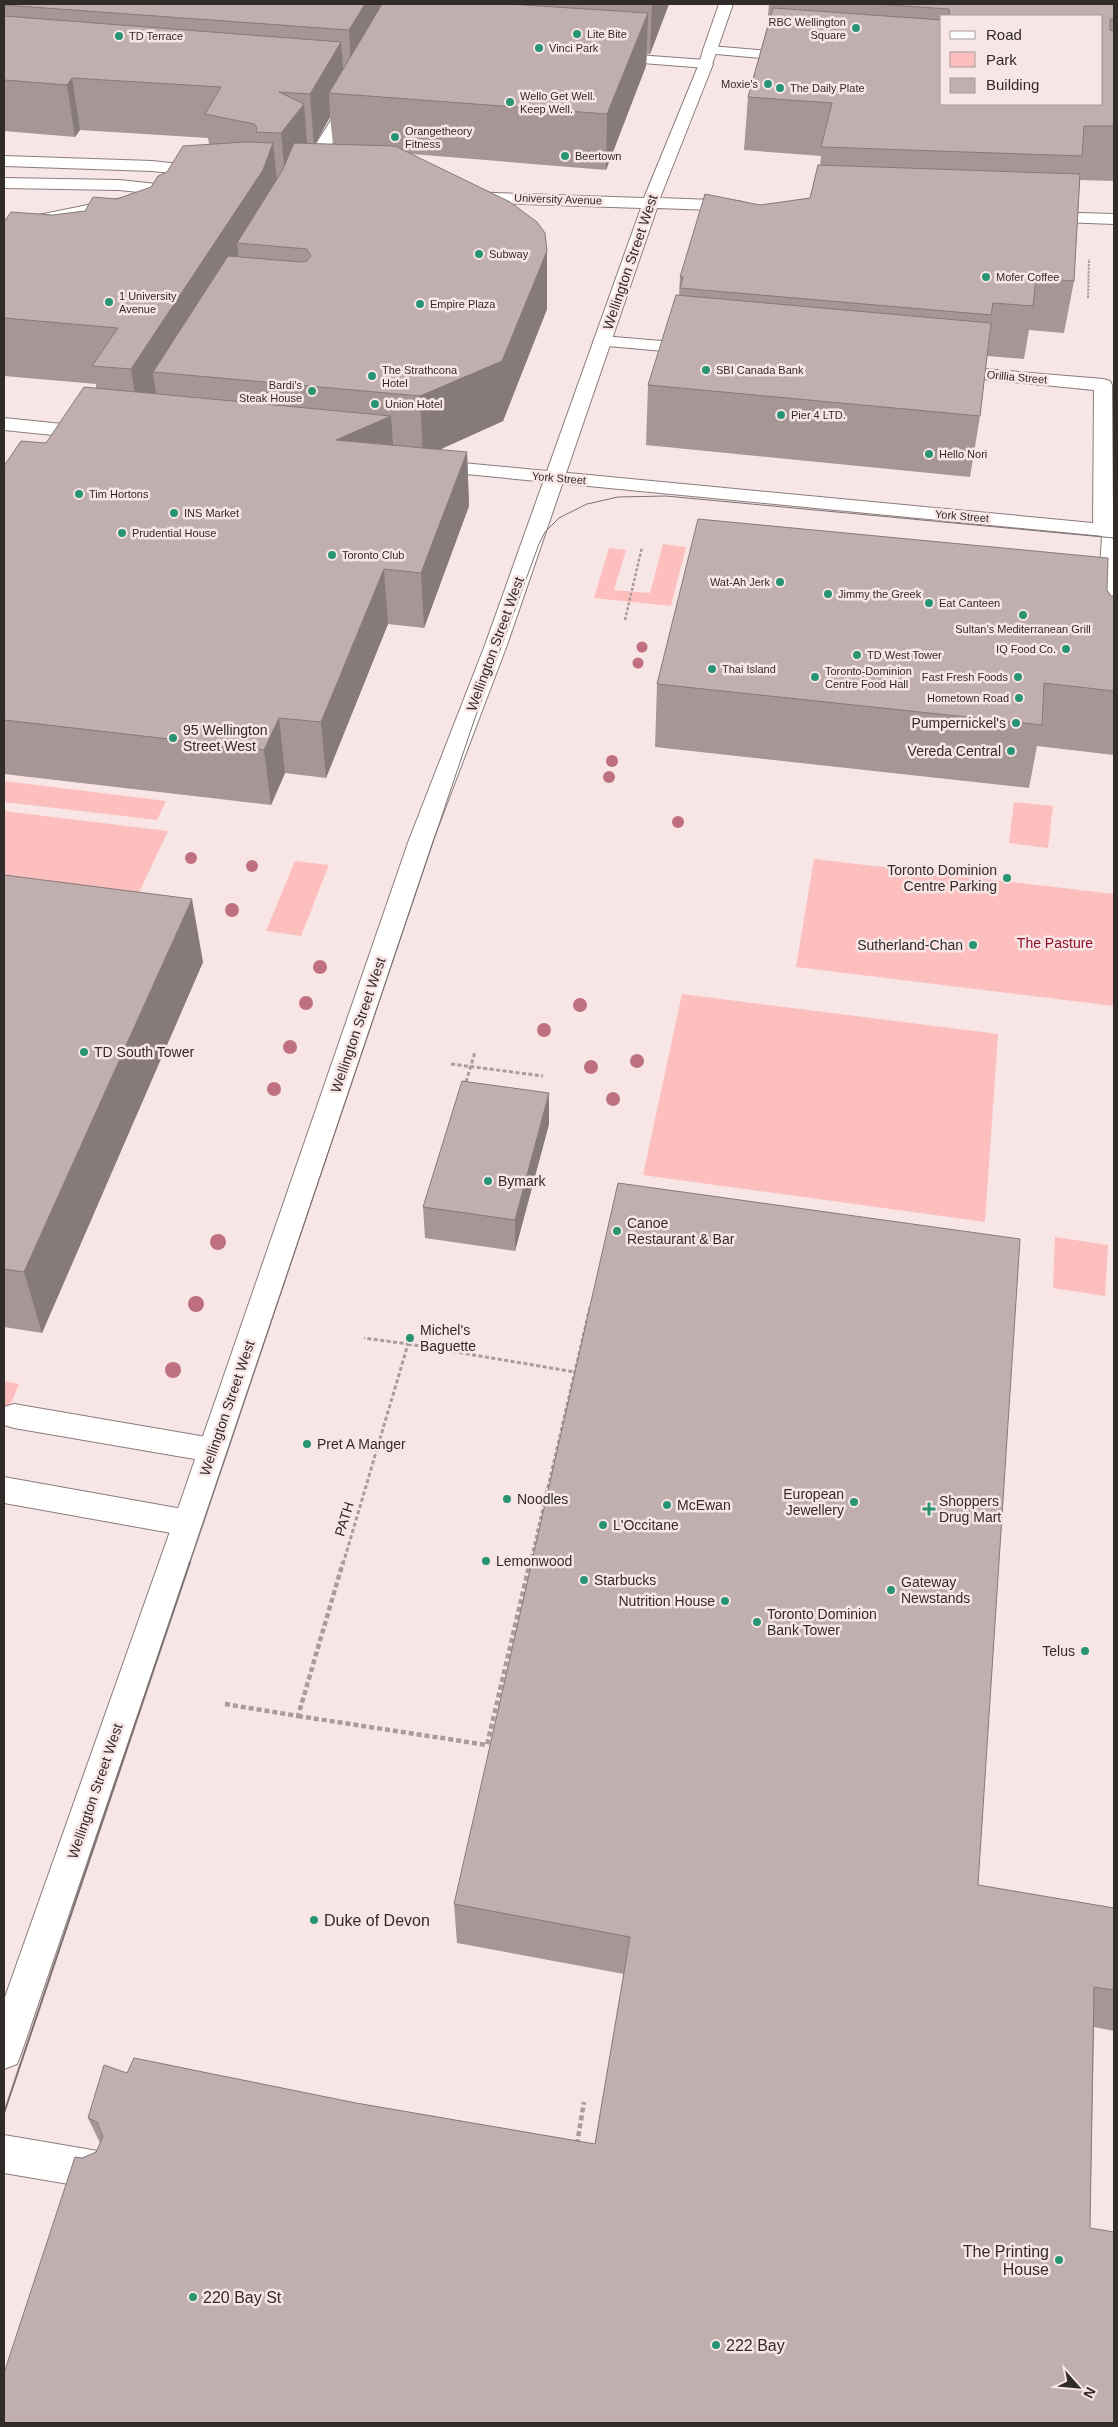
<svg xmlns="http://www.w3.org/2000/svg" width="1118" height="2427" viewBox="0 0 1118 2427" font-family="Arial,sans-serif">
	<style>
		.green { fill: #fdbebe }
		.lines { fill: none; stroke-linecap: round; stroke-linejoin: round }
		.lane-casing { stroke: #8c7c7c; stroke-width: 2 }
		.street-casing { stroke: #8c7c7c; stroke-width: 2 }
		.secondary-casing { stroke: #8c7c7c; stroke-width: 2 }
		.primary-casing { stroke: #8c7c7c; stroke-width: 2 }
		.path-far3 { stroke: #a99c9b; stroke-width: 2; stroke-dasharray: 2.5 1; stroke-linecap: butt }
		.path-far2 { stroke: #a99c9b; stroke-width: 2.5; stroke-dasharray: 3 2; stroke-linecap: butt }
		.path-far1 { stroke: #a99c9b; stroke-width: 3; stroke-dasharray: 4 2.5; stroke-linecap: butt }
		.path { stroke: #a99c9b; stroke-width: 4.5; stroke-dasharray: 5 3; stroke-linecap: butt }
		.lane { fill: #fff; fill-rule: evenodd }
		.street { fill: #fff; fill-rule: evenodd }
		.secondary { fill: #fff; fill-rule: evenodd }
		.primary { fill: #fff; fill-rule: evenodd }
		.tram-far1 { stroke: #7c7271; stroke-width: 1 }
		.tram { stroke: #7c7271; stroke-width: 2 }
		.tree { fill: #bf707f }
		.wall { fill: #a69696; fill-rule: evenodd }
		.shaded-wall { fill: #877a7a }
		.building { fill: #c1afaf; stroke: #877a7a }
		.poi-dot { fill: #289473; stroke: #f8e6e6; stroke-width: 2 }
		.labels { text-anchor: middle; stroke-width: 5; stroke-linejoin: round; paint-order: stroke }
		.far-poi-label { font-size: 11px; fill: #312b2a; stroke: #f8e6e6; text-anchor: start }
		.far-street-label { font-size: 11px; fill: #312b2a; stroke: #f8e6e6 }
		.street-label { font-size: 14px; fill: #312b2a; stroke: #f8e6e6 }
		.poi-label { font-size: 14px; fill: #312b2a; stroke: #f8e6e6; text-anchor: start }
		.park-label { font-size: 14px; fill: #900f2a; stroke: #f8e6e6 }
		.near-poi-label { font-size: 16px; fill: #312b2a; stroke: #f8e6e6; text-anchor: start }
	</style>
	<rect width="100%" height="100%" fill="#f8e6e6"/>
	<path class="green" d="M 663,544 L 686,547 L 671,606 L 594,598 L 609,548 L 626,550 L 614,590 L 650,593 Z
		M 4,781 L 166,801 L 157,820 L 4,802 Z
		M 1014,802 L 1053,806 L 1048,848 L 1009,843 Z
		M 4,811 L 168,831 L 128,916 L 4,900 Z
		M 814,859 L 1114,894 L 1114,1006 L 796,967 Z
		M 295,861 L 329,865 L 301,936 L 266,931 Z
		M 682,994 L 998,1034 L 985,1222 L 643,1175 Z
		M 1055,1237 L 1108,1245 L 1105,1296 L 1053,1288 Z
		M 4,1381 L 19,1384 L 4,1420 Z"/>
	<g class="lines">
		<g class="lane-casing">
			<path id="lane" d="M 609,53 L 706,60 L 713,64 L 706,68 L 604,60 L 602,57 L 604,54 Z
				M 351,96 L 359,101 L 313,174 L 311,177 L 299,177 L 297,174 L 343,101 Z
				M 602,336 L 698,344 L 704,345 L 707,349 L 704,353 L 698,354 L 596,345 L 593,341 L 596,337 Z
				M 948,366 L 1103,379 L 1110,381 L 1112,385 L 1114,634 L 1107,635 L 1100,633 L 1096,629 L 1102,536 L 1096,534 L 1093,530 L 1094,390 L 942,375 L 939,371 L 942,367 Z
				M 14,1404 L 212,1438 L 223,1441 L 227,1450 L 223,1459 L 212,1462 L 14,1428 L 4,1425 L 4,1407 Z
				M 4,1477 L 188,1510 L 199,1514 L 203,1523 L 199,1532 L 188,1536 L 4,1503 Z
				M 4,2135 L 98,2151 L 111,2157 L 117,2170 L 111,2183 L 98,2189 L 4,2173 Z"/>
		</g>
		<g class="street-casing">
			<path id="street" d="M 710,46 L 796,53 L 803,57 L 796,61 L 705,53 L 703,50 Z"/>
		</g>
		<g class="secondary-casing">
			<path id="secondary" d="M 710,46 L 717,50 L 711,67 L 701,67 L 699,64 L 703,50 Z
				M 4,418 L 92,427 L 99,429 L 101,433 L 99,437 L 92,439 L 4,430 Z
				M 431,460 L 1114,525 L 1114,537 L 424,470 L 421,466 L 424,462 Z"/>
		</g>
		<g class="primary-casing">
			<path id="primary" d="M 719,4 L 733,4 L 717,50 L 710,54 L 703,50 Z
				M 706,60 L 713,64 L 660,198 L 739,201 L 745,203 L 747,206 L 745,209 L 739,211 L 657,208 L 507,645 L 433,840 L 203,1523 L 22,2051 L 17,2064 L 4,2069 L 4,2000 L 173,1523 L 409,840 L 485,645 L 641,208 L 465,202 L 459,200 L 457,197 L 459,194 L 465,192 L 644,198 L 699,64 Z
				M 4,156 L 152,161 L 207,167 L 213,169 L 215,172 L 213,175 L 207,177 L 152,171 L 4,166 Z
				M 4,178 L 119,180 L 186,187 L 192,189 L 194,192 L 192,195 L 186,197 L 119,190 L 4,188 Z
				M 122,198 L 128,200 L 130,203 L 128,206 L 4,232 L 4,222 Z
				M 1042,212 L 1114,214 L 1114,224 L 1036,221 L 1034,217 L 1036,213 Z"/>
		</g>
		<path class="path-far3" d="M 1088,298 L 1089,259"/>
		<path class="path-far2" d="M 625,620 L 642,547"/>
		<path class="path-far1" d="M 451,1064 L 543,1076
			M 466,1082 L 475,1052
			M 408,1344 L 575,1372
			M 343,1564 L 408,1344 L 364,1338
			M 530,1564 L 590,1307"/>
		<path class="path" d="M 225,1704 L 298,1716 L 343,1562
			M 298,1716 L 487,1745 L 530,1562
			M 577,2144 L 584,2102"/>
		<use href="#lane" class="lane"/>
		<use href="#street" class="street"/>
		<use href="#secondary" class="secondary"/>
		<use href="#primary" class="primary"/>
		<path class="tram-far1" d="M 189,1564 L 474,721 L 539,544 L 545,532 L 559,518 L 587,504 L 618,497 L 666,496 L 1114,538"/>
		<path class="tram" d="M 4,2113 L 190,1562"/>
	</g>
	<g class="tree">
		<circle cx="642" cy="647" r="5.5"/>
		<circle cx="638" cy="663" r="5.5"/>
		<circle cx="612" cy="761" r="6"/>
		<circle cx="609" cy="777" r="6"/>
		<circle cx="678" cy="822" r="6"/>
		<circle cx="191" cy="858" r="6"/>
		<circle cx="252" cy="866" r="6"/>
		<circle cx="232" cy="910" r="7"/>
		<circle cx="320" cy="967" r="7"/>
		<circle cx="306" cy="1003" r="7"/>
		<circle cx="580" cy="1005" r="7"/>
		<circle cx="544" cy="1030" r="7"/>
		<circle cx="290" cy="1047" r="7"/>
		<circle cx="637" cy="1061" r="7"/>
		<circle cx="591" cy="1067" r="7"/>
		<circle cx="274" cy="1089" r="7"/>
		<circle cx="613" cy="1099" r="7"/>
		<circle cx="218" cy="1242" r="8"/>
		<circle cx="196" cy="1304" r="8"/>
		<circle cx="173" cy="1370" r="8"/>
	</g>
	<path class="wall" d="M 4,4 L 669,4 L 650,54 L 647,54 L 646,66 L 606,170 L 412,154 L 547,251 L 547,309 L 503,421 L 439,450 L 467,452 L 469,506 L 424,628 L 388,624 L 326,778 L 285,773 L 271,805 L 4,774 L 4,465 L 46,443 L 96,388 L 96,384 L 4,376 L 4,222 L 85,211 L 151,187 L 167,172 L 209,144 L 208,138 L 80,130 L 75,137 L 4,131 ZM 330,117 L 333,144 L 315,144 Z
		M 769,4 L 1114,4 L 1114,181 L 1080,180 L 1074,281 L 1064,333 L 1029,330 L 1024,359 L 987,356 L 980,416 L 970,477 L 646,445 L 648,385 L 679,295 L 680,277 L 760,205 L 810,198 L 820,165 L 821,156 L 744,150 L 748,97 L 767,27 ZM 942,16 L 1102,16 L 942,104 Z
		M 1107,590 L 1111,596 L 1114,596 L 1114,755 L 1037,746 L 1029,788 L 655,747 L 657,684 Z
		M 4,875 L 203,962 L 42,1333 L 4,1327 Z
		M 549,1124 L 515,1251 L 425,1238 L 423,1207 Z
		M 978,1885 L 1114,1908 L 1114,2031 L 1094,2027 L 1090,2228 L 82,2158 L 96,2152 L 100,2143 L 88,2118 L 127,2073 L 356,2103 L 595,2144 L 624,1974 L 457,1943 L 454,1904 Z"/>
	<path class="shaded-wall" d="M 365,4 L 382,4 L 384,36 L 352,80 L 349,30 Z
		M 652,4 L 669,4 L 650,54 Z
		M 648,13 L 646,66 L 606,170 L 607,114 Z
		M 341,42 L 345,93 L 329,93 L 330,117 L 314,146 L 310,94 Z
		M 72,78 L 80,130 L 75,137 L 67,85 Z
		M 304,104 L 308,156 L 286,185 L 281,133 Z
		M 273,143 L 279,199 L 237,243 L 240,271 L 153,372 L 157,402 L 140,429 L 131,369 Z
		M 547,251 L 547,309 L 503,421 L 423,457 L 420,396 Z
		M 391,416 L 395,470 L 336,440 Z
		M 467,452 L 469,506 L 424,628 L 421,573 Z
		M 384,569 L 388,624 L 326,778 L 321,722 Z
		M 279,718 L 285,773 L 271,805 L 264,750 Z
		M 192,899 L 203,962 L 42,1333 L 24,1272 Z
		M 549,1093 L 549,1124 L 515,1251 L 515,1220 Z"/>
	<path class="building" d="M 4,4 L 365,4 L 349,30 L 4,5 Z
		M 382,4 L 508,4 L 648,13 L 607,114 L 329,93 Z
		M 875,4 L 1114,4 L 1114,19 L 1110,19 L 1110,30 L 1114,31 L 1114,126 L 1084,126 L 1082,156 L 821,147 L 832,103 L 748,97 L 773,8 L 942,20 L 942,104 L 1102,104 L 1102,16 L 950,16 L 949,9 Z
		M 4,16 L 341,42 L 310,94 L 279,92 L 304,104 L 281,133 L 256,132 L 257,128 L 254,124 L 205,114 L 221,87 L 72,78 L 67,85 L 4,80 Z
		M 246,142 L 273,143 L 263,170 L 131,369 L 92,366 L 118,328 L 4,318 L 4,222 L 11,212 L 53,215 L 85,211 L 93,197 L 117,199 L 151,187 L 158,176 L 167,172 L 183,146 Z
		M 294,143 L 395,146 L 510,202 L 537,222 L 545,233 L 547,251 L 502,361 L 420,396 L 153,372 L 228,256 L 301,262 L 307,261 L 311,256 L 307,249 L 237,243 L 282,171 Z
		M 818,165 L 1080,174 L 1074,281 L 1036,278 L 1033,306 L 993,303 L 991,315 L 680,288 L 683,277 L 680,277 L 705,194 L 760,205 L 810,198 Z
		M 676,295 L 991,323 L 980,416 L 648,385 Z
		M 84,387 L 391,416 L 336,440 L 467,452 L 421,573 L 384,569 L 321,722 L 279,718 L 264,750 L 4,720 L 4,466 L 21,441 L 46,443 Z
		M 698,519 L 1108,558 L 1107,590 L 1111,596 L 1114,596 L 1114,691 L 1044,683 L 1042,725 L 657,684 Z
		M 4,875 L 192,899 L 24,1272 L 4,1269 Z
		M 462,1081 L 549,1093 L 515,1220 L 423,1207 Z
		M 618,1183 L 1020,1239 L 978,1885 L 1114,1908 L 1114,1990 L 1094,1987 L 1090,2228 L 1114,2232 L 1114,2423 L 4,2423 L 4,2373 L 75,2157 L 82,2158 L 96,2152 L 103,2137 L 97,2122 L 88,2118 L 104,2065 L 127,2073 L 134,2058 L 356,2103 L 595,2144 L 630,1937 L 454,1904 Z"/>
	<g class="poi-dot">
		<circle cx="856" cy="28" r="5"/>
		<circle cx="577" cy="34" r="5"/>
		<circle cx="119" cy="36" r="5"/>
		<circle cx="539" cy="48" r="5"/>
		<circle cx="768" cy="84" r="5"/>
		<circle cx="780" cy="88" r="5"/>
		<circle cx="510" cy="102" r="5"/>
		<circle cx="395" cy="137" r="5"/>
		<circle cx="565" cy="156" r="5"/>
		<circle cx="479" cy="254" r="5"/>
		<circle cx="986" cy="277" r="5"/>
		<circle cx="109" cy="302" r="5"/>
		<circle cx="420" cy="304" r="5"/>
		<circle cx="706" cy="370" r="5"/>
		<circle cx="372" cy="376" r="5"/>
		<circle cx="312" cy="391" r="5"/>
		<circle cx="375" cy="404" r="5"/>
		<circle cx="781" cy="415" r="5"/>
		<circle cx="929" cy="454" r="5"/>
		<circle cx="79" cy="494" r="5"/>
		<circle cx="174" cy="513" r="5"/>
		<circle cx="122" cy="533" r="5"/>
		<circle cx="332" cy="555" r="5"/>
		<circle cx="780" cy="582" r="5"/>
		<circle cx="828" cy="594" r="5"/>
		<circle cx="929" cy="603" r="5"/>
		<circle cx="1023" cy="615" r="5"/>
		<circle cx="1066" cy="649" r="5"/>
		<circle cx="857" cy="655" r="5"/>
		<circle cx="712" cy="669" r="5"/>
		<circle cx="815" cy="677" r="5"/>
		<circle cx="1018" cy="677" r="5"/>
		<circle cx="1019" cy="698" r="5"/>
		<circle cx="1016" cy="723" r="5"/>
		<circle cx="173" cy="738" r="5"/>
		<circle cx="1011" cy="751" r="5"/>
		<circle cx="1007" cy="878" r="5"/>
		<circle cx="973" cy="945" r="5"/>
		<circle cx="84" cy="1052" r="5"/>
		<circle cx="488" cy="1181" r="5"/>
		<circle cx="617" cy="1231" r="5"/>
		<circle cx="410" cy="1338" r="5"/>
		<circle cx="307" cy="1444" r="5"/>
		<circle cx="507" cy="1499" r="5"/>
		<circle cx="854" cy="1502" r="5"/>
		<circle cx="667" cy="1505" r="5"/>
		<path d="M926.5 1501.5h5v5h5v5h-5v5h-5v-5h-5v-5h5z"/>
		<circle cx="603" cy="1525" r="5"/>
		<circle cx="486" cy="1561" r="5"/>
		<circle cx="584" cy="1580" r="5"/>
		<circle cx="891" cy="1590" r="5"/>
		<circle cx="725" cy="1601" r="5"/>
		<circle cx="757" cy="1622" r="5"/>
		<circle cx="1085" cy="1651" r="5"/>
		<circle cx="314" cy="1920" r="5"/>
		<circle cx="1059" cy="2260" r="5"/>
		<circle cx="193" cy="2297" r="5"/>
		<circle cx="716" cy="2345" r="5"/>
	</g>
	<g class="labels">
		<g class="far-poi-label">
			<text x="846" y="26" text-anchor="end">RBC Wellington<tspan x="846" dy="13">Square</tspan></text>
			<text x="587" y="38">Lite Bite</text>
			<text x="129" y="40">TD Terrace</text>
			<text x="549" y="52">Vinci Park</text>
			<text x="758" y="88" text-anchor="end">Moxie's</text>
			<text x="790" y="92">The Daily Plate</text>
			<text x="520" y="100">Wello Get Well.<tspan x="520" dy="13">Keep Well.</tspan></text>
			<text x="405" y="135">Orangetheory<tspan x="405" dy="13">Fitness</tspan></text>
			<text x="575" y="160">Beertown</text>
			<text x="489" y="258">Subway</text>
			<text x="996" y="281">Mofer Coffee</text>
			<text x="119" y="300">1 University<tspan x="119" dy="13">Avenue</tspan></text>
			<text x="430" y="308">Empire Plaza</text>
			<text x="382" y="374">The Strathcona<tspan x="382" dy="13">Hotel</tspan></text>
			<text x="716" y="374">SBI Canada Bank</text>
			<text x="302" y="389" text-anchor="end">Bardi's<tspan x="302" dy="13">Steak House</tspan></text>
			<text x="385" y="408">Union Hotel</text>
			<text x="791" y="419">Pier 4 LTD.</text>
			<text x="939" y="458">Hello Nori</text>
			<text x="89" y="498">Tim Hortons</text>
			<text x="184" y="517">INS Market</text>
			<text x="132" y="537">Prudential House</text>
			<text x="342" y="559">Toronto Club</text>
			<text x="770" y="586" text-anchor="end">Wat-Ah Jerk</text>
			<text x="838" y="598">Jimmy the Greek</text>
			<text x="939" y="607">Eat Canteen</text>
			<text x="1023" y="633" text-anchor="middle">Sultan’s Mediterranean Grill</text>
			<text x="1056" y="653" text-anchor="end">IQ Food Co.</text>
			<text x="867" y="659">TD West Tower</text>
			<text x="722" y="673">Thai Island</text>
			<text x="825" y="675">Toronto-Dominion<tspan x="825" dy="13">Centre Food Hall</tspan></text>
			<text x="1008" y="681" text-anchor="end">Fast Fresh Foods</text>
			<text x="1009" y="702" text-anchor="end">Hometown Road</text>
		</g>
		<g class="far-street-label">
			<text transform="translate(558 199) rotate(2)" y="4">University Avenue</text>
			<text transform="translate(1017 377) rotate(5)" y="4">Orillia Street</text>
			<text transform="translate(559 478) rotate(5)" y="4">York Street</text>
			<text transform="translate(962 516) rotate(5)" y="4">York Street</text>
		</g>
		<g class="street-label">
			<text transform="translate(630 262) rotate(-71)" y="5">Wellington Street West</text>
			<text transform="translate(495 644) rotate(-70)" y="5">Wellington Street West</text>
			<text transform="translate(358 1025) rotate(-71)" y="5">Wellington Street West</text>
			<text transform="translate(227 1408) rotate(-71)" y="5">Wellington Street West</text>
			<text transform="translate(344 1519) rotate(-73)" y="5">PATH</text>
			<text transform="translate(95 1791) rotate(-71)" y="5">Wellington Street West</text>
		</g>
		<g class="poi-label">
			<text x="1006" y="728" text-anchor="end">Pumpernickel's</text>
			<text x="183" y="735">95 Wellington<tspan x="183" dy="16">Street West</tspan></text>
			<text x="1001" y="756" text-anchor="end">Vereda Central</text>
			<text x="997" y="875" text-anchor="end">Toronto Dominion<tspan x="997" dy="16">Centre Parking</tspan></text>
			<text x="963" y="950" text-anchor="end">Sutherland-Chan</text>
			<text x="94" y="1057">TD South Tower</text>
			<text x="498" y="1186">Bymark</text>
			<text x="627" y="1228">Canoe<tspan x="627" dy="16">Restaurant &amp; Bar</tspan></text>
			<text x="420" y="1335">Michel's<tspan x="420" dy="16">Baguette</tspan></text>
			<text x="317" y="1449">Pret A Manger</text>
			<text x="844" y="1499" text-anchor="end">European<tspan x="844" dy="16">Jewellery</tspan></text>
			<text x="517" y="1504">Noodles</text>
			<text x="939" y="1506">Shoppers<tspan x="939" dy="16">Drug Mart</tspan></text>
			<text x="677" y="1510">McEwan</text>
			<text x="613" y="1530">L'Occitane</text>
			<text x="496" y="1566">Lemonwood</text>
			<text x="594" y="1585">Starbucks</text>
			<text x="901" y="1587">Gateway<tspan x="901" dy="16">Newstands</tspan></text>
			<text x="715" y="1606" text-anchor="end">Nutrition House</text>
			<text x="767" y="1619">Toronto Dominion<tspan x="767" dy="16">Bank Tower</tspan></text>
			<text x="1075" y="1656" text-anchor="end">Telus</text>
		</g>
		<g class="park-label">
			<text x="1055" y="948">The Pasture</text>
		</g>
		<g class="near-poi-label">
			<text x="324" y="1926">Duke of Devon</text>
			<text x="1049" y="2257" text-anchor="end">The Printing<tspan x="1049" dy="18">House</tspan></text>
			<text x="203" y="2303">220 Bay St</text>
			<text x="726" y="2351">222 Bay</text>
		</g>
	</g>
	<rect width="1118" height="2427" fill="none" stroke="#312b2a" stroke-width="10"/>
	<rect x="940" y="15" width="162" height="90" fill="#f8e6e6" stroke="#a89b9b"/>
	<rect x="950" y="31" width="25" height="8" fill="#ffffff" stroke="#a89b9b"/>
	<text x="986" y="40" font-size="15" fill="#312b2a">Road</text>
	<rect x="950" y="52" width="25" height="15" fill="#fdbebe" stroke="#a89b9b"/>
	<text x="986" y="65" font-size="15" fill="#312b2a">Park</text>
	<rect x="950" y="78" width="25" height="15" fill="#c1afaf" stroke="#a89b9b"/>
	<text x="986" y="90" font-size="15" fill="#312b2a">Building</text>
	<g transform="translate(1078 2387) rotate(117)" stroke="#f8e6e6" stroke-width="4" paint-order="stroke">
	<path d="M0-4L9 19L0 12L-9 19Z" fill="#312b2a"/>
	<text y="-8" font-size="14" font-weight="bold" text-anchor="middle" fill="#312b2a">N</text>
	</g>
</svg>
